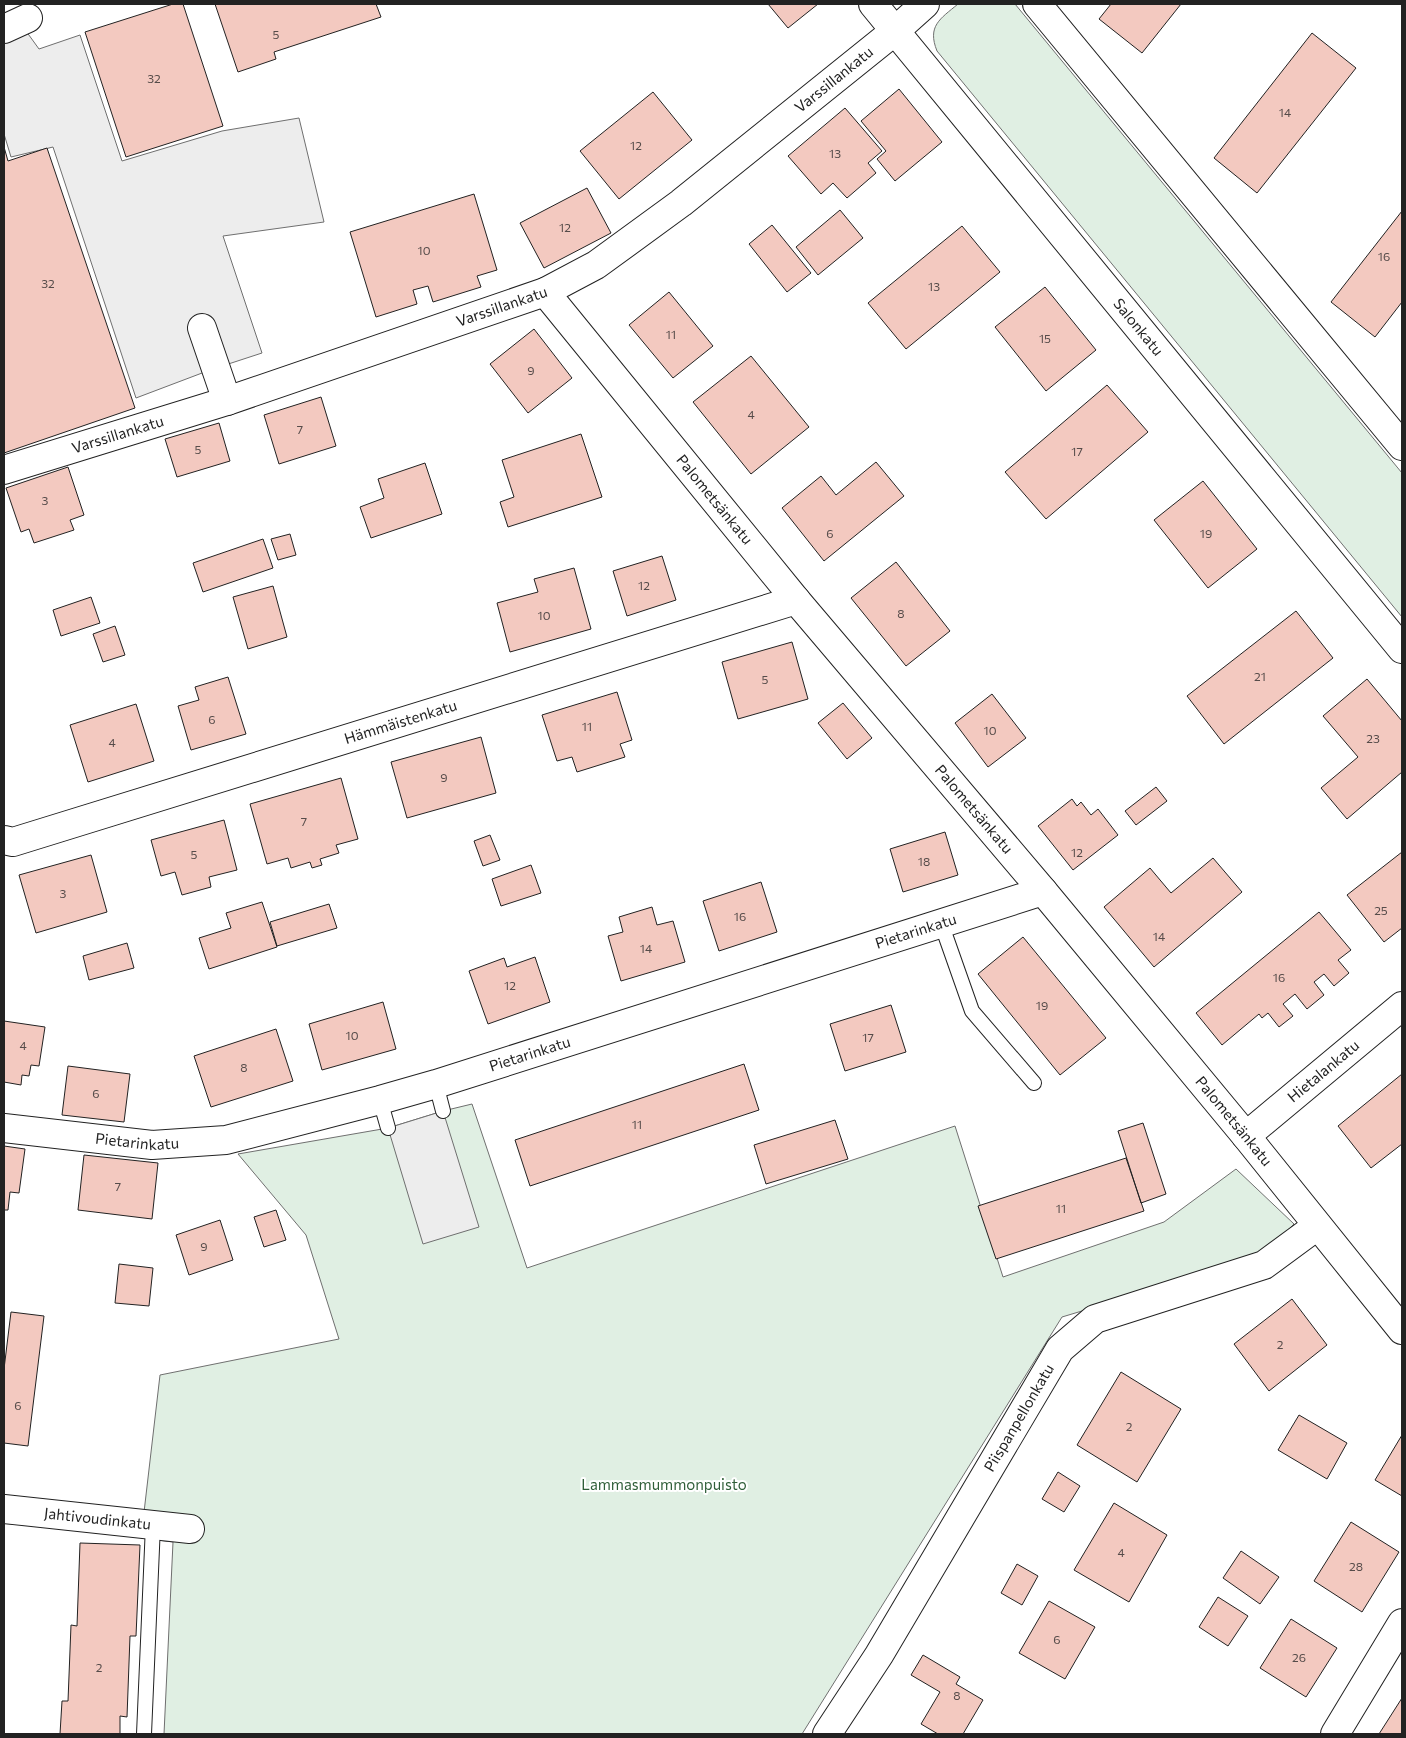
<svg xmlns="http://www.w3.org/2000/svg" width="1406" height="1738" viewBox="0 0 1406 1738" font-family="Commissioner,sans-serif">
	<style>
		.green { fill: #e0efe3; stroke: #6f6f6f }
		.parking { fill: #ededed; stroke: #6f6f6f }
		.building { fill: #f3c9c0; stroke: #222 }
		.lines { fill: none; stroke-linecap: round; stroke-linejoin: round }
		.lane-casing { stroke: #222; stroke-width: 16 }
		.street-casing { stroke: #222; stroke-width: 30 }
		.secondary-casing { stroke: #222; stroke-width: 30 }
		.lane { stroke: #fff; stroke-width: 14 }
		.street { stroke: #fff; stroke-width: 28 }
		.secondary { stroke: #fff; stroke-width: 28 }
		.labels { text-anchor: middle; stroke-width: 4; stroke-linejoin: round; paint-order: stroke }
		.number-label { font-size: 12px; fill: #564c4a }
		.street-label { font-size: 15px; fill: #222; stroke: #fff }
		.park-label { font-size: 15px; fill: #2f5e38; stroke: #fff }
	</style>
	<rect width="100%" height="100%" fill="#fff"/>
	<path class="green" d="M 958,4 L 1015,4 L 1402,473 L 1402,617 L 937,51 C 927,26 940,19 958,4 Z
		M 472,1104 L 527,1268 L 955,1126 L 1003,1277 L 1164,1222 L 1236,1169 L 1294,1224 L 1261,1257 L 1062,1317 L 802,1734 L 164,1734 L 173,1542 L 141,1538 L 160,1375 L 339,1339 L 306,1235 L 238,1154 L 388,1128 L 443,1111 Z"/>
	<path class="parking" d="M 26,31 L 39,49 L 80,35 L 122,161 L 222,131 L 299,118 L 324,222 L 223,236 L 262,353 L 210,370 L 136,398 L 53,147 L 11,157 L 4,134 L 4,41 Z
		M 443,1111 L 479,1227 L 423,1244 L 388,1128 Z"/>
	<path class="building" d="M 173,4 L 183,4 L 223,126 L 126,157 L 85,32 Z
		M 215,4 L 376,4 L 381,17 L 274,52 L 276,59 L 238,72 Z
		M 768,4 L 818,4 L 788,28 Z
		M 1111,4 L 1181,4 L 1142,53 L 1099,19 Z
		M 1312,33 L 1356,68 L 1257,193 L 1214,158 Z
		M 899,89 L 942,142 L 895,181 L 877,159 L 886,151 L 861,121 Z
		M 653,92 L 692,140 L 619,199 L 580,151 Z
		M 845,108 L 882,151 L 868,163 L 876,173 L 847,198 L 833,183 L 821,194 L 788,156 Z
		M 4,147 L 8,161 L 47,148 L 135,408 L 4,453 Z
		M 587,188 L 611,233 L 544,268 L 520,223 Z
		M 474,194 L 497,270 L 477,276 L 481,287 L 433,302 L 428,286 L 413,290 L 417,304 L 376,317 L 350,232 Z
		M 840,210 L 863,238 L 818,275 L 796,247 Z
		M 1402,211 L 1402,302 L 1375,337 L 1331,302 Z
		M 772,225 L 811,273 L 787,292 L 749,244 Z
		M 962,226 L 1000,272 L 906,349 L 868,303 Z
		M 1045,287 L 1096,350 L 1046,391 L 995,327 Z
		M 669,292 L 713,346 L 673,378 L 629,325 Z
		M 534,329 L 572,378 L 528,413 L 490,364 Z
		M 751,356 L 809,427 L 751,474 L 693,402 Z
		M 1107,385 L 1148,432 L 1046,519 L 1005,472 Z
		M 321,397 L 336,446 L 279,464 L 264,415 Z
		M 219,423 L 230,461 L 177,477 L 165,439 Z
		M 581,434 L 602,497 L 508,527 L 500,502 L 514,497 L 502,460 Z
		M 876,462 L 904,496 L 824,561 L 782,508 L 821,476 L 836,495 Z
		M 425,463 L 442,514 L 371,538 L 360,507 L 384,498 L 378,479 Z
		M 68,467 L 84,515 L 70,520 L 74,530 L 34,543 L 29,529 L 21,532 L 6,488 Z
		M 1203,481 L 1257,549 L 1208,588 L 1154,520 Z
		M 290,534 L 296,555 L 278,560 L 271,539 Z
		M 263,539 L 273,568 L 203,592 L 193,563 Z
		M 662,556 L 676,600 L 627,616 L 613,571 Z
		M 896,562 L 950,631 L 906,666 L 851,598 Z
		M 574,568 L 591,629 L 510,652 L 497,603 L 538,592 L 534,579 Z
		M 273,586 L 287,637 L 248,649 L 233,597 Z
		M 91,597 L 100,623 L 61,636 L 53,610 Z
		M 1296,611 L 1333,658 L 1224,744 L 1187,696 Z
		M 115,626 L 125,655 L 103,662 L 93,634 Z
		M 792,642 L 808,699 L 738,719 L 722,662 Z
		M 228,677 L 246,734 L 191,750 L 178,706 L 199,700 L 195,687 Z
		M 1367,679 L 1402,721 L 1402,772 L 1347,819 L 1321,788 L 1358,757 L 1323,716 Z
		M 617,692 L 632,740 L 620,744 L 625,757 L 577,772 L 572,757 L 557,761 L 542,715 Z
		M 992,694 L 1026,738 L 988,767 L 955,723 Z
		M 843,703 L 872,738 L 847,759 L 818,723 Z
		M 136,704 L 154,761 L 88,782 L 70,725 Z
		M 481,737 L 496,793 L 407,818 L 391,762 Z
		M 341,778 L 358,839 L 336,845 L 339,853 L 320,859 L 322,865 L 312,868 L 310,862 L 291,868 L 288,858 L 267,864 L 250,804 Z
		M 1156,787 L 1167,801 L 1136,825 L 1125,811 Z
		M 1072,799 L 1077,806 L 1081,802 L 1091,815 L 1098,809 L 1118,835 L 1073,870 L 1038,826 Z
		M 224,820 L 237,870 L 209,877 L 211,887 L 182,895 L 175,872 L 161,876 L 151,840 Z
		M 945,832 L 958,875 L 903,892 L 890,849 Z
		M 490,835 L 500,860 L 483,866 L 474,841 Z
		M 1402,852 L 1402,928 L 1384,942 L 1347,895 Z
		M 91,855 L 107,912 L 36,933 L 19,875 Z
		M 1213,858 L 1242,892 L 1154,967 L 1104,907 L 1150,868 L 1171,893 Z
		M 531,865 L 541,893 L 501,906 L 492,879 Z
		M 761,882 L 777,932 L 719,951 L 703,901 Z
		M 262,902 L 277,947 L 209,969 L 199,938 L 231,928 L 226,913 Z
		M 329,904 L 337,928 L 277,946 L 270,922 Z
		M 652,907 L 657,925 L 673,921 L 685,962 L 621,981 L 608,936 L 623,932 L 619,917 Z
		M 1319,912 L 1351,950 L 1338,960 L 1349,973 L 1334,986 L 1324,974 L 1314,982 L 1324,995 L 1307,1009 L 1295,994 L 1283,1004 L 1293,1016 L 1279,1027 L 1268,1013 L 1262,1018 L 1259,1014 L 1222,1045 L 1196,1013 Z
		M 1023,937 L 1106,1038 L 1060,1075 L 978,974 Z
		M 127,943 L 134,968 L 89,980 L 83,956 Z
		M 535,957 L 550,1002 L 488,1024 L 469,971 L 504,958 L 507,967 Z
		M 383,1002 L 396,1049 L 322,1070 L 309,1024 Z
		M 891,1005 L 906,1052 L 845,1071 L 830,1024 Z
		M 4,1021 L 45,1027 L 39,1066 L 31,1065 L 29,1076 L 22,1075 L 21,1085 L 4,1082 Z
		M 276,1029 L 293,1081 L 211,1107 L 194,1056 Z
		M 744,1064 L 759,1110 L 530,1186 L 515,1140 Z
		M 68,1066 L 130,1074 L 124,1122 L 62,1115 Z
		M 1402,1074 L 1402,1144 L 1371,1168 L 1338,1126 Z
		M 835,1120 L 848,1159 L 766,1184 L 754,1145 Z
		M 1143,1123 L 1166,1194 L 1141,1203 L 1118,1131 Z
		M 4,1146 L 25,1149 L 19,1193 L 10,1192 L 8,1210 L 4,1210 Z
		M 84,1155 L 158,1163 L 152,1219 L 78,1210 Z
		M 1126,1158 L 1144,1211 L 996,1259 L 978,1206 Z
		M 276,1210 L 286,1240 L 264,1247 L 254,1217 Z
		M 220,1220 L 233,1260 L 189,1275 L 176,1235 Z
		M 119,1264 L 153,1268 L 149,1306 L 115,1303 Z
		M 1292,1299 L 1327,1345 L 1269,1391 L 1234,1344 Z
		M 11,1312 L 44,1316 L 28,1446 L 4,1443 L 4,1369 Z
		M 1121,1372 L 1181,1409 L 1137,1482 L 1077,1445 Z
		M 1299,1415 L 1347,1443 L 1327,1479 L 1278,1450 Z
		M 1402,1435 L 1402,1496 L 1375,1480 Z
		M 1058,1472 L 1080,1486 L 1064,1512 L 1042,1499 Z
		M 1114,1503 L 1167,1535 L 1129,1602 L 1074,1570 Z
		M 1351,1522 L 1399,1552 L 1362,1612 L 1314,1581 Z
		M 80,1543 L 140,1545 L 136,1636 L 130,1636 L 127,1717 L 120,1716 L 120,1734 L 60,1734 L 62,1701 L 68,1701 L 71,1625 L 77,1626 Z
		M 1241,1551 L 1279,1577 L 1260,1604 L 1223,1578 Z
		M 1017,1564 L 1038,1576 L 1022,1605 L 1001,1593 Z
		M 1218,1597 L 1248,1616 L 1228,1646 L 1199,1627 Z
		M 1049,1601 L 1095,1627 L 1065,1679 L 1019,1653 Z
		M 1291,1619 L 1337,1648 L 1306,1697 L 1260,1668 Z
		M 923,1655 L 960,1677 L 956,1684 L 983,1700 L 963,1734 L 938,1734 L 921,1724 L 940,1692 L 911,1675 Z
		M 1402,1698 L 1402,1734 L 1379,1734 Z"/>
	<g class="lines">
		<g class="lane-casing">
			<path id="lane" d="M 941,923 L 972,1011 L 1034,1083
				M 436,1084 L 443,1111
				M 380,1100 L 388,1128
				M 144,1734 L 153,1525"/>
		</g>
		<g class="street-casing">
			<g id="street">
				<path d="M 4,29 L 28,18"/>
				<path id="s1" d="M 545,292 L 796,600 L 1043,891 L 1246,1136 L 1402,1330"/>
				<path d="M 202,328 L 227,401"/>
				<path id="s2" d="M 4,470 L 227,401 L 545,292 L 596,265 L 681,203 L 896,30 L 925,4"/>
				<path id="s3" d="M 4,840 L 13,842 L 796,600"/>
				<path id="s4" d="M 4,1128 L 152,1145 L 226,1140 L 380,1100 L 436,1084 L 1043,891"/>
				<path id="s5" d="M 1246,1136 L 1402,1006"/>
				<path id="s6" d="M 4,1509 L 190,1529"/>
				<path id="s7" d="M 827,1734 L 879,1655 L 1060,1349 L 1095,1319 L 1264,1265 L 1317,1226"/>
				<path d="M 1335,1734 L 1402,1623"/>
			</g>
		</g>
		<g class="secondary-casing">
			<g id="secondary">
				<path id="s8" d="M 873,4 L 1402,649"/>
				<path d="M 1037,4 L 1402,446"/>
			</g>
		</g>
		<use href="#lane" class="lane"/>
		<use href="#street" class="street"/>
		<use href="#secondary" class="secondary"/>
	</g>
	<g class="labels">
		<g class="number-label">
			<text x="276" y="39">5</text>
			<text x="154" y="83">32</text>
			<text x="1285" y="117">14</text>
			<text x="636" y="150">12</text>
			<text x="835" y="158">13</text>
			<text x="565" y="232">12</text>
			<text x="424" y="255">10</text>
			<text x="1384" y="261">16</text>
			<text x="48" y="288">32</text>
			<text x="934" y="291">13</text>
			<text x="671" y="339">11</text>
			<text x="1045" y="343">15</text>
			<text x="531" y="375">9</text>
			<text x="751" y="419">4</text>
			<text x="300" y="434">7</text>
			<text x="198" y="454">5</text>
			<text x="1077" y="456">17</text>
			<text x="45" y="505">3</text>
			<text x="830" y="538">6</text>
			<text x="1206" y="538">19</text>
			<text x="644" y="590">12</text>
			<text x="901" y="618">8</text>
			<text x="544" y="620">10</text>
			<text x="1260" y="681">21</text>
			<text x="765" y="684">5</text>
			<text x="212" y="724">6</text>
			<text x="587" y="731">11</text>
			<text x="990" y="735">10</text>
			<text x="1373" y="743">23</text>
			<text x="112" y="747">4</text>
			<text x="444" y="782">9</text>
			<text x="304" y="826">7</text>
			<text x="1077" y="857">12</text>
			<text x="194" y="859">5</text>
			<text x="924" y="866">18</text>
			<text x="63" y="898">3</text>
			<text x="1381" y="915">25</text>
			<text x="740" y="921">16</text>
			<text x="1159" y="941">14</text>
			<text x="646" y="953">14</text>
			<text x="1279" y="982">16</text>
			<text x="510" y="990">12</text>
			<text x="1042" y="1010">19</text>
			<text x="352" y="1040">10</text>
			<text x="868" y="1042">17</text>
			<text x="23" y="1050">4</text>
			<text x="244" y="1072">8</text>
			<text x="96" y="1098">6</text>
			<text x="637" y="1129">11</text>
			<text x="118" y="1191">7</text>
			<text x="1061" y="1213">11</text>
			<text x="204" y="1251">9</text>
			<text x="1280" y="1349">2</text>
			<text x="18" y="1410">6</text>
			<text x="1129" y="1431">2</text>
			<text x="1121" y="1557">4</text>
			<text x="1356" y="1571">28</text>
			<text x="1057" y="1644">6</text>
			<text x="1299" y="1662">26</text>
			<text x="99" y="1672">2</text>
			<text x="957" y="1700">8</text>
		</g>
		<g class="street-label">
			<text dy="5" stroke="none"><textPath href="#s2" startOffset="929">Varssillankatu</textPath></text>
			<text dy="5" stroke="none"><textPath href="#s2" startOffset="524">Varssillankatu</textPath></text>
			<text dy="5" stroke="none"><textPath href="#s8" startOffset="418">Salonkatu</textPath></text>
			<text dy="5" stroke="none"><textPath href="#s2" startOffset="119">Varssillankatu</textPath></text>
			<text dy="5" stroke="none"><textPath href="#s1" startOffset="268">Palometsänkatu</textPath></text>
			<text dy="5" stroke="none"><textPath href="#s3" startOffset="415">Hämmäistenkatu</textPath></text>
			<text dy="5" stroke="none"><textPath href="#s1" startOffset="672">Palometsänkatu</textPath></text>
			<text dy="5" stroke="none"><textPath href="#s4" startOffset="944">Pietarinkatu</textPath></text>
			<text dy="5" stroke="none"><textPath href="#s4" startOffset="539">Pietarinkatu</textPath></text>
			<text dy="5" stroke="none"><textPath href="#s5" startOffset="101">Hietalankatu</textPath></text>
			<text dy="5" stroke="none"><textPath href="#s1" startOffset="1078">Palometsänkatu</textPath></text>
			<text dy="5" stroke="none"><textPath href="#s4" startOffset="134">Pietarinkatu</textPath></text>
			<text dy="5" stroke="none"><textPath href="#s7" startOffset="370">Piispanpellonkatu</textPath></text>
			<text dy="5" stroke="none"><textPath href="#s6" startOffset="94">Jahtivoudinkatu</textPath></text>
		</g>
		<g class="park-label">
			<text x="664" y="1490">Lammasmummonpuisto</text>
		</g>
	</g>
	<rect width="1406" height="1738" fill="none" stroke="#222222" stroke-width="10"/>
</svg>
